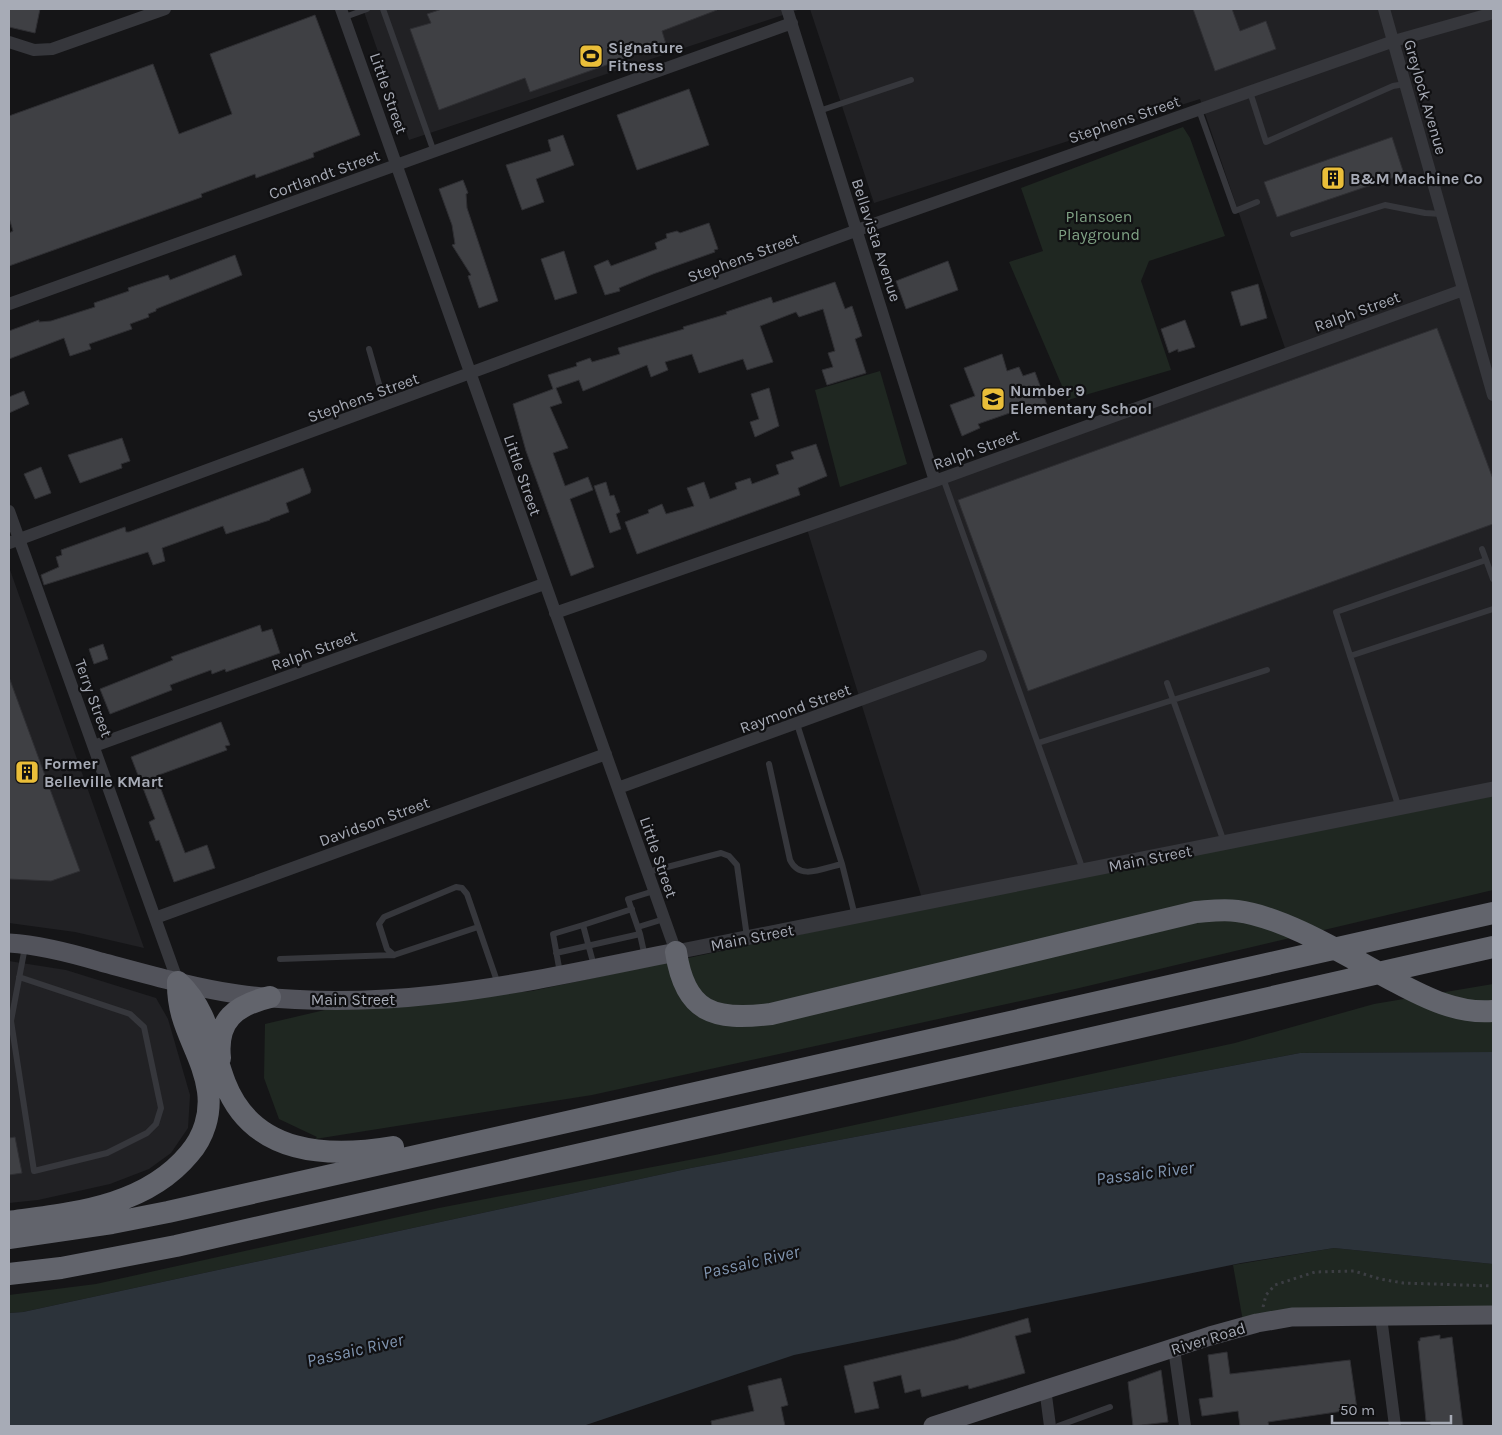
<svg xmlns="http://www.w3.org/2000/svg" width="1502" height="1435" viewBox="0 0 1502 1435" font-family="Karla,sans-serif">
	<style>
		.built { fill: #212124 }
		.green { fill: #1f2721 }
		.water { fill: #2c333a }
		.building { fill: #3f4044; stroke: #2f2f33 }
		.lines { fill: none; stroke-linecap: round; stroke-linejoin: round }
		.path { stroke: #3c3e43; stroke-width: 3; stroke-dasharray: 2.5 4; stroke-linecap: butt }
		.service { stroke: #36373c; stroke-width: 6 }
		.minor { stroke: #36373c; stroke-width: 12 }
		.tertiary { stroke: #36373c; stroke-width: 15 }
		.primary { stroke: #52535b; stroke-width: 19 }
		.motorway { stroke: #62646c; stroke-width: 22 }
		.labels { text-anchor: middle; stroke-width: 4.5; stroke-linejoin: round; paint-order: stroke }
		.poi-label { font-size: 16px; font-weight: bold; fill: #a7abb6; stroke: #101012; text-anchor: start }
		.street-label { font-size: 16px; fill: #a7abb6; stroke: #101012 }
		.park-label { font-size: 16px; fill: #7fa184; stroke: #101012 }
		.water-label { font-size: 18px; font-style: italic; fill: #8095b0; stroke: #101012 }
	</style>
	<rect width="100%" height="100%" fill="#151517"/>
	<path class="built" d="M 363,9 L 801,9 L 409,140 Z
		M 810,9 L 1493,9 L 1493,796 L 925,908 L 806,526 L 1287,354 L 1200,99 L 874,203 Z
		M 9,567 L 144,948 L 75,932 L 9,923 Z
		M 9,961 L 66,970 L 156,998 L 168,1019 L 190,1095 L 188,1128 L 171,1153 L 149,1169 L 110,1184 L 38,1200 L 9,1203 Z"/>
	<path class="green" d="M 1183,127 L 1190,138 L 1225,236 L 1149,261 L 1141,281 L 1171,370 L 1068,400 L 1009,262 L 1043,251 L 1021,188 Z
		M 880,371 L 907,464 L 840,487 L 815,390 Z
		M 1493,796 L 1493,890 L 1075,989 L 592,1095 L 315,1139 L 317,1137 L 279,1119 L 264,1078 L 265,1024 L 329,1009 L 532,991 L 925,908 Z
		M 1493,984 L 1493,1052 L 1300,1053 L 691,1168 L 23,1312 L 9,1313 L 9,1295 L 96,1284 L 439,1208 L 715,1155 L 1235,1043 L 1374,1004 Z
		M 1334,1248 L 1493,1264 L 1493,1315 L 1244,1327 L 1233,1265 Z"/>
	<path class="water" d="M 1493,1052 L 1493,1264 L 1334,1248 L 1241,1263 L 794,1355 L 583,1426 L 9,1426 L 9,1313 L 23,1312 L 691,1168 L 1300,1053 Z"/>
	<path class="building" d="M 9,9 L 40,9 L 35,33 L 9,27 Z
		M 442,9 L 717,9 L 717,10 L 662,31 L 666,44 L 530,92 L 525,78 L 439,110 L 410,29 L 431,23 L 427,14 Z
		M 1193,9 L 1232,9 L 1240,31 L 1266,21 L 1276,49 L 1215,71 Z
		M 315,15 L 360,135 L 313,153 L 314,157 L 256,178 L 255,174 L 201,194 L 202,197 L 9,266 L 9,233 L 13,231 L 9,218 L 9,116 L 153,64 L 179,134 L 232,114 L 210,54 Z
		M 689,89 L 709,145 L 637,170 L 617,115 Z
		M 563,135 L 574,165 L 536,179 L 544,202 L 522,210 L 506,165 L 551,151 L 548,140 Z
		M 1392,137 L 1404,174 L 1277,217 L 1264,182 Z
		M 463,180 L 468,193 L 466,194 L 467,208 L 498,301 L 479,308 L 468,276 L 471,275 L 452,245 L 455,244 L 452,225 L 439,189 Z
		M 709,223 L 718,249 L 714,250 L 715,252 L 653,274 L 619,288 L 620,291 L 605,295 L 594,266 L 608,260 L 611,266 L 657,249 L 655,243 L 667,238 L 666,234 L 677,231 L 680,233 Z
		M 564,251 L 577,293 L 555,300 L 541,259 Z
		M 235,255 L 242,275 L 156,309 L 156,311 L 148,314 L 149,317 L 130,324 L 132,329 L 89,344 L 91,349 L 70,356 L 64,338 L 9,359 L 9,331 L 39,320 L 39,322 L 51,321 L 95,307 L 94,303 L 129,291 L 128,288 L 146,282 L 168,275 L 170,280 Z
		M 948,261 L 958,290 L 906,309 L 896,281 Z
		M 835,282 L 845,309 L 852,306 L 862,336 L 855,339 L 866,373 L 827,385 L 822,370 L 833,367 L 828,353 L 835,351 L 823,309 L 799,317 L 796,312 L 760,326 L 773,362 L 747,370 L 743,359 L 699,373 L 692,354 L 665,362 L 668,370 L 651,377 L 647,365 L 583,391 L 579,380 L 556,388 L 562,403 L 550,407 L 568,448 L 553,453 L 565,486 L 588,477 L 593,490 L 570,499 L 594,567 L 571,576 L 526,451 L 513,404 L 553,389 L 548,375 L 577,366 L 576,363 L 590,358 L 592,362 L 620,354 L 618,348 L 684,329 L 683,327 L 727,314 L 726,312 L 771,297 L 773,303 Z
		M 1258,284 L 1267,318 L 1241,326 L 1231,292 Z
		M 1185,320 L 1195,347 L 1178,352 L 1178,349 L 1169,353 L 1161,329 Z
		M 1437,328 L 1493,479 L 1493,524 L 1028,691 L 958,500 Z
		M 1002,354 L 1007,371 L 1019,367 L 1023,376 L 1035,372 L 1047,405 L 1029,412 L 1027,407 L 978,424 L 980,428 L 962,436 L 950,405 L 975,396 L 964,368 Z
		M 769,388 L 779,426 L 755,437 L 750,422 L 759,419 L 751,394 Z
		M 24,391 L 29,404 L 9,413 L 9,397 Z
		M 122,438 L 130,461 L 121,464 L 122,468 L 80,483 L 68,455 Z
		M 816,444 L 827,476 L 798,488 L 800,495 L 637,554 L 625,522 L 649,513 L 648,510 L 662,504 L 666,514 L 694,506 L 687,488 L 704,482 L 710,499 L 737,489 L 735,483 L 750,478 L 752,484 L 779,474 L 776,465 L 794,459 L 791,452 Z
		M 41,467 L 51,493 L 35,499 L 24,474 Z
		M 303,468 L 311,490 L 310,493 L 286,503 L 289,512 L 270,519 L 270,520 L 226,534 L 223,526 L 162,548 L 165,561 L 153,565 L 148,552 L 44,585 L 41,575 L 59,567 L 56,557 L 62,555 L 61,550 L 125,527 L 126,532 L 129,532 Z
		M 606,482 L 610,496 L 614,495 L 620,512 L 616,514 L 621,529 L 610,533 L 594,486 Z
		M 260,625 L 262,632 L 272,629 L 280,653 L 226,672 L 225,669 L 212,674 L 211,670 L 170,685 L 172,690 L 110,714 L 100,689 L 173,660 L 171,657 Z
		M 103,644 L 108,659 L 94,664 L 89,649 Z
		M 9,677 L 80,871 L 51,881 L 9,879 Z
		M 221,722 L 230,745 L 225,746 L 227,750 L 156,776 L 185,853 L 207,845 L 215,868 L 174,882 L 159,840 L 156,841 L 149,822 L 155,819 L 131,757 Z
		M 15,1137 L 22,1173 L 9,1175 L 9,1138 Z
		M 1028,1318 L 1031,1332 L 1015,1336 L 1025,1373 L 969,1389 L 968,1385 L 922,1397 L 920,1389 L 905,1393 L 901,1375 L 873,1382 L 879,1408 L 855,1413 L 844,1366 L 955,1340 Z
		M 1440,1335 L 1440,1339 L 1452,1337 L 1463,1426 L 1431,1426 L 1430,1421 L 1426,1421 L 1418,1341 L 1420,1341 L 1420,1338 Z
		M 1227,1352 L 1230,1374 L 1350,1360 L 1357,1409 L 1268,1422 L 1269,1426 L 1240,1426 L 1238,1411 L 1202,1416 L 1199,1399 L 1213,1397 L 1208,1355 Z
		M 1161,1370 L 1168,1422 L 1133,1426 L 1128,1382 Z
		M 781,1378 L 788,1405 L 781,1407 L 785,1426 L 712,1426 L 711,1421 L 754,1411 L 748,1386 Z"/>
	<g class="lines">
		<path class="path" d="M 1263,1307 L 1266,1295 L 1275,1285 L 1315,1272 L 1354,1271 L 1380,1279 L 1403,1283 L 1493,1286"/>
		<path class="service" d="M 383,9 L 434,152
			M 345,17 L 367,9
			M 1250,92 L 1266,142 L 1393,86 L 1405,84
			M 1199,110 L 1235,211 L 1257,202
			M 819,111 L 911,80
			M 1293,234 L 1385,205 L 1425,213 L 1442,214
			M 369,349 L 385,405
			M 943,478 L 1083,870
			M 1482,549 L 1493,579
			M 1350,656 L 1493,609
			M 1167,683 L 1224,842
			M 1038,743 L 1267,670
			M 769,764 L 790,860 C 800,881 823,868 842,864 L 797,724
			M 1399,808 L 1336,612 L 1486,560
			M 842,864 L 855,916
			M 648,872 L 721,853 L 729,856 L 737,865 L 747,937
			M 638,927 L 664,919
			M 640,934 L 645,957
			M 556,953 L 640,934 L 628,899 L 654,891
			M 394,955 L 387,949 L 379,924 L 384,917 L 456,887 L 462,888 L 467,894 L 498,984
			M 280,959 L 394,955 L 478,927
			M 594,966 L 583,925 L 632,909
			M 560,973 L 553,934 L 583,925
			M 11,1021 L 34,1171 L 107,1153 L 147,1133 L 156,1124 L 161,1108 L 144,1027 L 130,1014 L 19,977
			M 9,1022 L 11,1021 L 25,947
			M 1058,1426 L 1110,1407"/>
		<path class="minor" d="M 341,9 L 676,952
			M 787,9 L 935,481
			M 1384,9 L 1493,395
			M 9,42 L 34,50 L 52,49 L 165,9
			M 9,304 L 792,23
			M 9,511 L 178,982
			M 9,543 L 874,224 L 1394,41 L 1493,13
			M 555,613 L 935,481 L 1463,290
			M 94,746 L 544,584
			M 618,788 L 981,656
			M 155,918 L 606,754
			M 1381,1317 L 1395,1426
			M 1174,1349 L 1185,1426
			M 1045,1388 L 1050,1426"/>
		<path class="tertiary" d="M 676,952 L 1493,789"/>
		<path class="primary" d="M 9,943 C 40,945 71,953 101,962 C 146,974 191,987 237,994 C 392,1015 526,982 676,952
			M 933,1426 L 1210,1336 L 1257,1323 L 1292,1317 L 1493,1315"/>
		<path class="motorway" d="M 676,952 C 685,1013 714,1021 771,1014 L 1196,912 C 1210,911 1223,909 1237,911 C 1286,917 1352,959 1396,982 C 1426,998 1458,1014 1493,1011
			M 178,982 C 208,1010 211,1046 225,1083 C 253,1155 328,1158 393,1147
			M 220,1058 C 216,1020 236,1005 270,997
			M 9,1222 C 73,1213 145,1207 189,1154 C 204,1137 211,1114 208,1091 C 202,1050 177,1027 178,982
			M 9,1238 L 112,1223 L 168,1212 L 1493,913
			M 9,1274 L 61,1268 L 176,1246 L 1493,947"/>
	</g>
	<defs>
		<g id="stadium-square" transform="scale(1.25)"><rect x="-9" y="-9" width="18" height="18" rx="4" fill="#eabe39" stroke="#101012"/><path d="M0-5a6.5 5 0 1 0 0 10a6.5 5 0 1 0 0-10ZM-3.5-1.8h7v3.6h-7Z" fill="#111"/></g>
		<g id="building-square" transform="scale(1.25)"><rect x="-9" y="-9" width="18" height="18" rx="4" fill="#eabe39" stroke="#101012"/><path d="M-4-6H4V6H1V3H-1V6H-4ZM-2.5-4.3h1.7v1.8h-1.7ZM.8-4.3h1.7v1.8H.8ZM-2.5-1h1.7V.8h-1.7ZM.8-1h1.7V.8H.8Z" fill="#111"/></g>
		<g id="school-square" transform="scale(1.25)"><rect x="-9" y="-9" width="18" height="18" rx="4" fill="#eabe39" stroke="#101012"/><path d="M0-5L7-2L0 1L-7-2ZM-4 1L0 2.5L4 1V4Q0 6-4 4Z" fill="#111"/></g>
	</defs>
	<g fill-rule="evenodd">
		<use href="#stadium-square" x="591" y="56"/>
		<use href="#building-square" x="1333" y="178"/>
		<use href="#school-square" x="993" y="399"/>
		<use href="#building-square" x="27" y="772"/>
	</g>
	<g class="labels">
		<g class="poi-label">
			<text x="608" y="53">Signature<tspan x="608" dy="18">Fitness</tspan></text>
			<text x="1350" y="184">B&amp;M Machine Co</text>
			<text x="1010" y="396">Number 9<tspan x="1010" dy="18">Elementary School</tspan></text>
			<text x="44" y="769">Former<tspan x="44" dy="18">Belleville KMart</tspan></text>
		</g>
		<g class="street-label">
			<text transform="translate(389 93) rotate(71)" y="6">Little Street</text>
			<text transform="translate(1426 97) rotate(74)" y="6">Greylock Avenue</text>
			<text transform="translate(1124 119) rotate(-19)" y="6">Stephens Street</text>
			<text transform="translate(324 174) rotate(-20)" y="6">Cortlandt Street</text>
			<text transform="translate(877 240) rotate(72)" y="6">Bellavista Avenue</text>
			<text transform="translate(743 257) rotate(-20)" y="6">Stephens Street</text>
			<text transform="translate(1357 311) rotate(-20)" y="6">Ralph Street</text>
			<text transform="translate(363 397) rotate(-20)" y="6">Stephens Street</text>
			<text transform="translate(976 449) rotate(-20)" y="6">Ralph Street</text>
			<text transform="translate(523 475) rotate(71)" y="6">Little Street</text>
			<text transform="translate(314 650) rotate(-20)" y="6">Ralph Street</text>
			<text transform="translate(94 698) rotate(70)" y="6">Terry Street</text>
			<text transform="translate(795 708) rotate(-20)" y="6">Raymond Street</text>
			<text transform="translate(374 821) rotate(-20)" y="6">Davidson Street</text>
			<text transform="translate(659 857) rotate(71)" y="6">Little Street</text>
			<text transform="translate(1150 858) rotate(-11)" y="6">Main Street</text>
			<text transform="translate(752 937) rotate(-11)" y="6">Main Street</text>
			<text x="353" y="1005">Main Street</text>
			<text transform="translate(1208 1338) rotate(-17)" y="6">River Road</text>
		</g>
		<g class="park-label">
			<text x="1099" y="222">Plansoen<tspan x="1099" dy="18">Playground</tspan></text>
		</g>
		<g class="water-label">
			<text transform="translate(1145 1173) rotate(-7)" y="6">Passaic River</text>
			<text transform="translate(751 1262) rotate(-13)" y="6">Passaic River</text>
			<text transform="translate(355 1350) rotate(-13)" y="6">Passaic River</text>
		</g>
	</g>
	<rect width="1502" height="1435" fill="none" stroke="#a7abb6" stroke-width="20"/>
	<path d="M1332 1415v8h119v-8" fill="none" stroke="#a7abb6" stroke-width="2.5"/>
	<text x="1340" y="1415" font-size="15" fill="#a7abb6" stroke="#101012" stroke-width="4" paint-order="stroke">50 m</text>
</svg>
